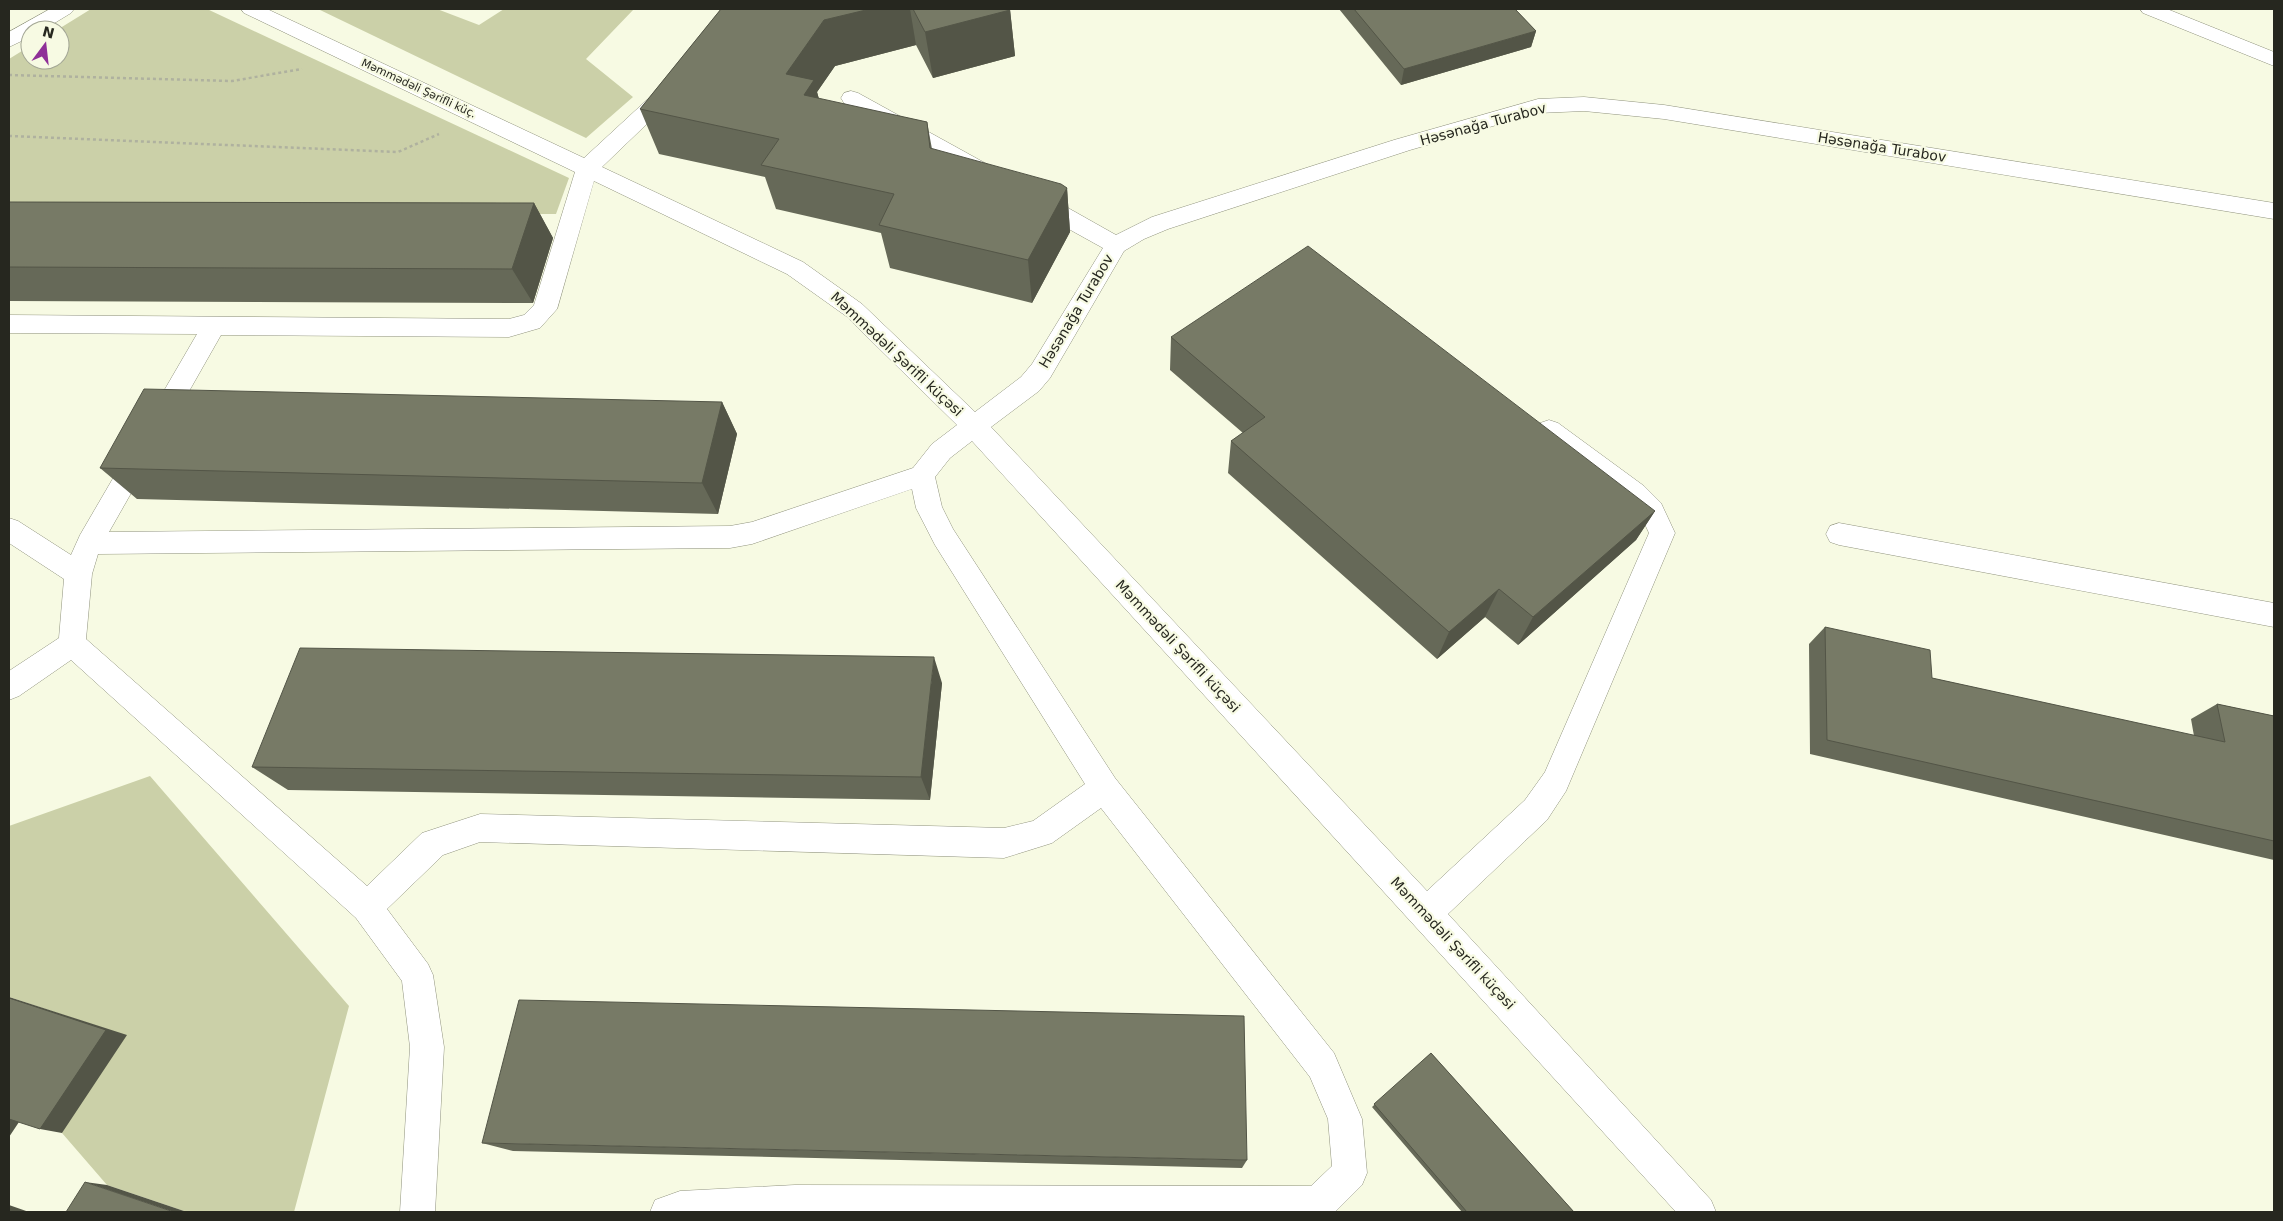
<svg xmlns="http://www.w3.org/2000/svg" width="2283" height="1221" viewBox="0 0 2283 1221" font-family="'DejaVu Sans',sans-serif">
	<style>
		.green { fill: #cbd0a8 }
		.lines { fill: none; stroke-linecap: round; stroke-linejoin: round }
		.minor-casing { stroke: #90937e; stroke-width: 1 }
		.path { stroke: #afb19f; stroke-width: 2.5; stroke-dasharray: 3 3; stroke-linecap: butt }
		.minor { fill: #fff; fill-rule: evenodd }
		.wall { fill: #666958 }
		.shaded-wall { fill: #535547 }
		.building { fill: #777a66; stroke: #535547 }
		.labels { text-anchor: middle; stroke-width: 4.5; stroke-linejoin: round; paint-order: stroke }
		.far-street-label { font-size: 11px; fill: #26271f; stroke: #f7fae3 }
		.street-label { font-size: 14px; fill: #26271f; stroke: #f7fae3 }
	</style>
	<rect width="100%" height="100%" fill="#f7fae3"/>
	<path class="green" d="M 91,9 L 207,9 L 569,178 L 556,214 L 9,215 L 9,59 L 30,46 L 30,60 L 60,60 L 60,30 L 57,30 Z
		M 318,9 L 437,9 L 479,25 L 504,9 L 634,9 L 586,59 L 633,97 L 586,138 Z
		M 150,776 L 349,1006 L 294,1212 L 187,1212 L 107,1185 L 62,1133 L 109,1030 L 9,997 L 9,826 Z"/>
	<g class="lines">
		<g class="minor-casing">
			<path id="minor" d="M 50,9 L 74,9 L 71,13 L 43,30 L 30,30 L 30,37 L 9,47 L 9,32 Z
				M 241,9 L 267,9 L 584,158 L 663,85 L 670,83 L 677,85 L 680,90 L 677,95 L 602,167 L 803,262 L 862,304 L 975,412 L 1021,377 L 1032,364 L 1103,248 L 1029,207 L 1026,201 L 1029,195 L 1037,193 L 1045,195 L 1116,235 L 1152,217 L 1394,140 L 1538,99 L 1584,97 L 1664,105 L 2274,203 L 2274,219 L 1664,119 L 1584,111 L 1538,113 L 1410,150 L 1168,229 L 1144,239 L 1124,251 L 1050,378 L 1039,391 L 991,427 L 1427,891 L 1525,800 L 1545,772 L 1649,533 L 1642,518 L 1626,502 L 1540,437 L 1536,430 L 1540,423 L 1549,420 L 1558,423 L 1644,486 L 1661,503 L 1675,533 L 1566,791 L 1547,820 L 1448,914 L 1711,1200 L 1716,1212 L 1676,1212 L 972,441 L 950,458 L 935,477 L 942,507 L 953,529 L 1115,778 L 1334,1053 L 1362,1119 L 1367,1173 L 1362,1185 L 1335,1212 L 650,1212 L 655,1200 L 680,1191 L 795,1185 L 1311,1186 L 1332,1166 L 1328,1119 L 1310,1077 L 1101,808 L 1052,843 L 1004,858 L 480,842 L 443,855 L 387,909 L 428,964 L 433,975 L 444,1047 L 435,1212 L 400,1212 L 410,1047 L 402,981 L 356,918 L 71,660 L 19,696 L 9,700 L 9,671 L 59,638 L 64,579 L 9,543 L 9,518 L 18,521 L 71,555 L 80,535 L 197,334 L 9,333 L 9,315 L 509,319 L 524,315 L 534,305 L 575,172 L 244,13 ZM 594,181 L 787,274 L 846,316 L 957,425 L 932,444 L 913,468 L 752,522 L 730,526 L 109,532 L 221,335 L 509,337 L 540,328 L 557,309 ZM 912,489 L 916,508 L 935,545 L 1085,784 L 1033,821 L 1004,828 L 480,814 L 422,833 L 367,886 L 86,639 L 92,574 L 98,554 L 730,548 L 752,544 Z
				M 2140,9 L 2167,9 L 2274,52 L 2274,66 L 2143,13 Z
				M 851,91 L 858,93 L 994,168 L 997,173 L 994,178 L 986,181 L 978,178 L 844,103 L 841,98 L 844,93 Z
				M 1839,523 L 2274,603 L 2274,627 L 1839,545 L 1830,542 L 1826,534 L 1830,526 Z"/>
		</g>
		<path class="path" d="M 9,75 L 232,81 L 302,69
			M 9,136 L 398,152 L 439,134"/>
		<use href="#minor" class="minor"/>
	</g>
	<path class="wall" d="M 721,9 L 1010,9 L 1015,56 L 933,78 L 916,45 L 835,66 L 817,92 L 819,99 L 927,122 L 932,149 L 1067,188 L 1070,232 L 1032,303 L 890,268 L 881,233 L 776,209 L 765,177 L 659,154 L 640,109 Z
		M 1339,9 L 1515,9 L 1536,31 L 1531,47 L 1401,85 Z
		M 9,202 L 534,203 L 553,238 L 533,303 L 9,301 Z
		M 1171,337 L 1655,511 L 1636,540 L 1518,645 L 1485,617 L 1437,659 L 1228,473 L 1231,441 L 1243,433 L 1170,370 Z
		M 722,402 L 737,434 L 718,514 L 137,499 L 100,468 Z
		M 1825,627 L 1932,678 L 2194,736 L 2191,719 L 2217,704 L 2274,716 L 2274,860 L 1810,754 L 1809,644 Z
		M 942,683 L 930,800 L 288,790 L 252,767 Z
		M 1431,1053 L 1574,1212 L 1462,1212 L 1372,1107 Z
		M 482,1143 L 1247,1160 L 1242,1168 L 513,1151 Z"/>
	<path class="shaded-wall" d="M 870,9 L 910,9 L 916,45 L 835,66 L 817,92 L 826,125 L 786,74 L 824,20 Z
		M 1010,10 L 1015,56 L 933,78 L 925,32 Z
		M 1536,31 L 1531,47 L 1401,85 L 1404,69 Z
		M 1067,188 L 1070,232 L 1032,303 L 1028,260 Z
		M 534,203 L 553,238 L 533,303 L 512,269 Z
		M 722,402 L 737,434 L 718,514 L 702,483 Z
		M 1655,511 L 1636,540 L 1518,645 L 1533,617 Z
		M 1499,589 L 1485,617 L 1437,659 L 1449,632 Z
		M 934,657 L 942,683 L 930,800 L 921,777 Z
		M 9,997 L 127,1035 L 62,1133 L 40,1129 Z
		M 9,1117 L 21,1119 L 9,1137 Z
		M 85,1182 L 107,1185 L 187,1212 L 174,1212 Z
		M 9,1205 L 29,1212 L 13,1212 L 9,1211 Z"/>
	<path class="building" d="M 721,9 L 870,9 L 824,20 L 786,74 L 814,80 L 804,95 L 927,122 L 930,148 L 1061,184 L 1067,188 L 1028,260 L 879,225 L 894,194 L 761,165 L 779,139 L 640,109 Z
		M 913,9 L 1010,9 L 1010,10 L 925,32 Z
		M 1354,9 L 1515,9 L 1536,31 L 1404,69 Z
		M 9,202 L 534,203 L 512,269 L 9,267 Z
		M 1308,246 L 1655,511 L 1533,617 L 1499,589 L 1449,632 L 1231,441 L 1265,417 L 1171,337 Z
		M 144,389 L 722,402 L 702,483 L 100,468 Z
		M 1825,627 L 1930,650 L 1932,678 L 2225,742 L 2217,704 L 2274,716 L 2274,841 L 1827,740 Z
		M 300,648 L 934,657 L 921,777 L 252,767 Z
		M 9,998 L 106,1030 L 40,1129 L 9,1119 Z
		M 519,1000 L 1244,1016 L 1247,1160 L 482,1143 Z
		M 1431,1053 L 1574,1212 L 1467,1212 L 1374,1104 Z
		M 85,1182 L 174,1212 L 66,1212 Z"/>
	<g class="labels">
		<g class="far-street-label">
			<text transform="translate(419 88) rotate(25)" y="4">Məmmədəli Şərifli küç.</text>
		</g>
		<g class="street-label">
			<text transform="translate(1483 124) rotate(-15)" y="5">Həsənağa Turabov</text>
			<text transform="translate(1882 147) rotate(9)" y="5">Həsənağa Turabov</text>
			<text transform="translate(1076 311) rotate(-59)" y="5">Həsənağa Turabov</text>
			<text transform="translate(897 354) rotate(43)" y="5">Məmmədəli Şərifli küçəsi</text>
			<text transform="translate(1178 646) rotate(47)" y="5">Məmmədəli Şərifli küçəsi</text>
			<text transform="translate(1453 943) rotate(47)" y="5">Məmmədəli Şərifli küçəsi</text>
		</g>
	</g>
	<rect width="2283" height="1221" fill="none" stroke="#26271f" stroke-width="20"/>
	<g transform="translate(45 45) rotate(15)"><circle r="24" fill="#f7fae3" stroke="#a3a695"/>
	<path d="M0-4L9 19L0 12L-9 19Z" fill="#8f3098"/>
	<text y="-8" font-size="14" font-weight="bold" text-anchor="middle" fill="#26271f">N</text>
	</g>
</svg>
